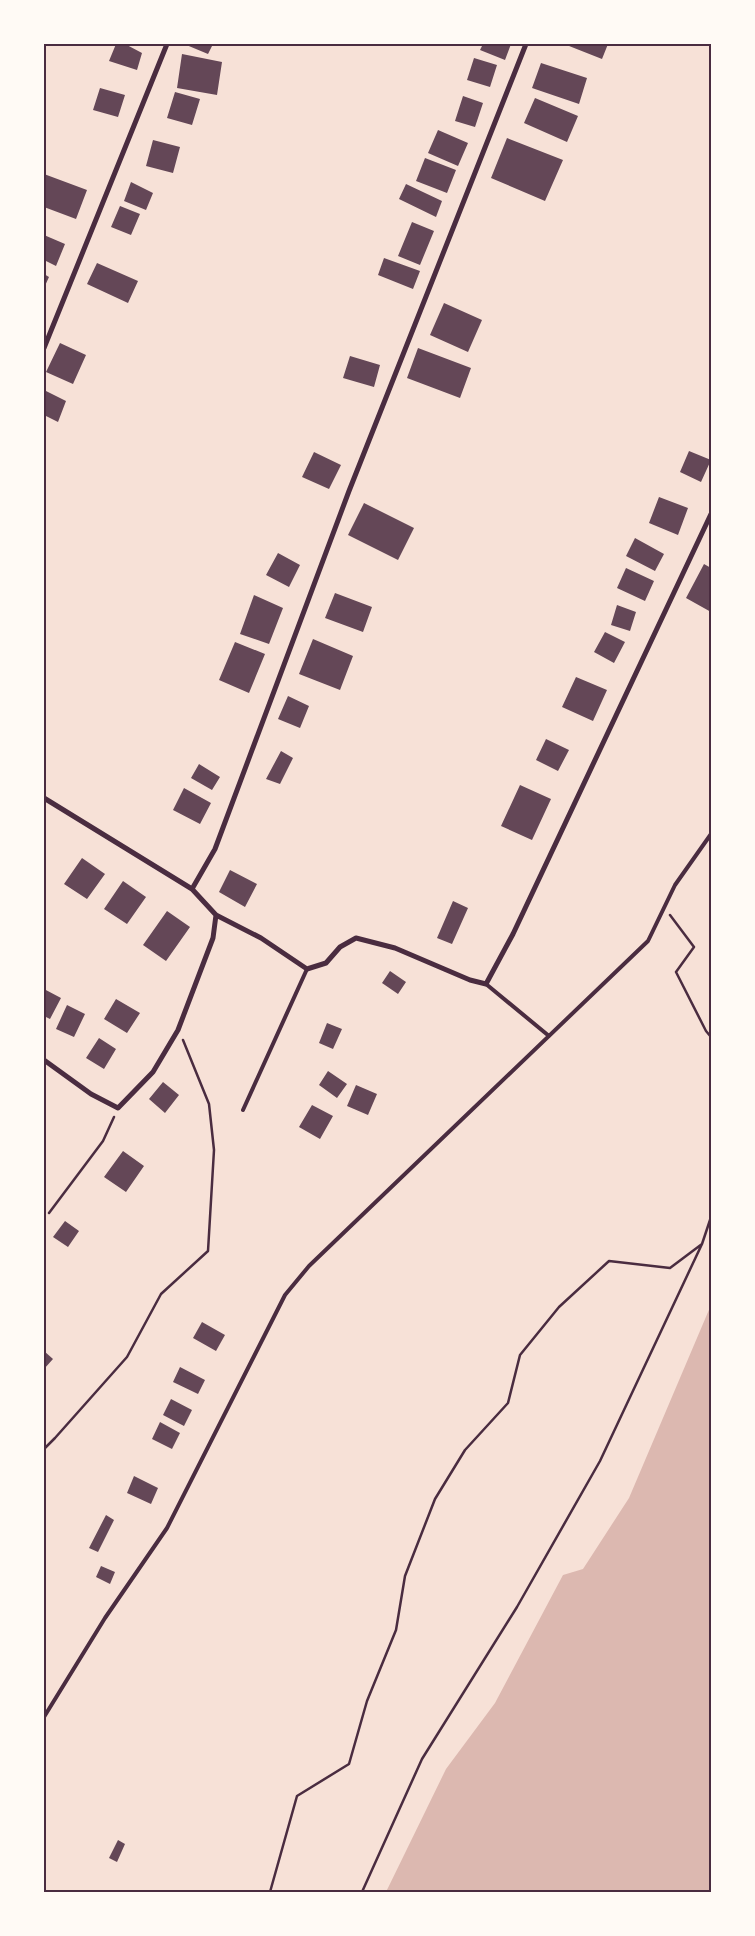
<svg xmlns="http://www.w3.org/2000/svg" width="755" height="1936" viewBox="0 0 755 1936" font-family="'Source Sans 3',sans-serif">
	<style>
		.water { fill: #dcb8b0 }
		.building { fill: #644757 }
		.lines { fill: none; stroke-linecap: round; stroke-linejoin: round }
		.path { stroke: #4a2c40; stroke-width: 2.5 }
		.service { stroke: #4a2c40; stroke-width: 4 }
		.minor { stroke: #4a2c40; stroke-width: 5 }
		.neatline { fill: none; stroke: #4a2c40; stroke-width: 2 }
	</style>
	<rect width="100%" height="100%" fill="#f7e1d7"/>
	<path class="water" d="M 711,1305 L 711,1892 L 386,1892 L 446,1769 L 495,1703 L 563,1575 L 583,1569 L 629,1498 Z"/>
	<path class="building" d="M 116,44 L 125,44 L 142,53 L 137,70 L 109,61 Z
		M 184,44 L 213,44 L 208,54 Z
		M 483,44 L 511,44 L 505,60 L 480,50 Z
		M 564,44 L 608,44 L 602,59 Z
		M 182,54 L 222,62 L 217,95 L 177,88 Z
		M 474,58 L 497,65 L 490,87 L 467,80 Z
		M 541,63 L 587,78 L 579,104 L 532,88 Z
		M 100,88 L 125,95 L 118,117 L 93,110 Z
		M 175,92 L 200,99 L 192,125 L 167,118 Z
		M 463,96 L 483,103 L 475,127 L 455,121 Z
		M 535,98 L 578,116 L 567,142 L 524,123 Z
		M 438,130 L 468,143 L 458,166 L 428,153 Z
		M 507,138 L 563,160 L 545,201 L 491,178 Z
		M 153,140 L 180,147 L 173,173 L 146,166 Z
		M 425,158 L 456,170 L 447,193 L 416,181 Z
		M 44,174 L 87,190 L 76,219 L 44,207 Z
		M 131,182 L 153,193 L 146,210 L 124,201 Z
		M 406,184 L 442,201 L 436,217 L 399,199 Z
		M 120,206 L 140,214 L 131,235 L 111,227 Z
		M 412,222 L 434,231 L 420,265 L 398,256 Z
		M 44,235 L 65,244 L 56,266 L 44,260 Z
		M 384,258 L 420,271 L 413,289 L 378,275 Z
		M 97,263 L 138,281 L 128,303 L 87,284 Z
		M 44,274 L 49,277 L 44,288 Z
		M 444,303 L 482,320 L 468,352 L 430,335 Z
		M 60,343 L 86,355 L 73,384 L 46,372 Z
		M 418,348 L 471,368 L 460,398 L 407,378 Z
		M 350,356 L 380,365 L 374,387 L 343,378 Z
		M 44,390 L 66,401 L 58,422 L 44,415 Z
		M 689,451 L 711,460 L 701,482 L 680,472 Z
		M 314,452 L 341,465 L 329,489 L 302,477 Z
		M 659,497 L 688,508 L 678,535 L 649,523 Z
		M 364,503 L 414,528 L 398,560 L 348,535 Z
		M 635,538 L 664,554 L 655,571 L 626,556 Z
		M 278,553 L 300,565 L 289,587 L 266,575 Z
		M 704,564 L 711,568 L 711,612 L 686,598 Z
		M 626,568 L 654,581 L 645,601 L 617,588 Z
		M 335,593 L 372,607 L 363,632 L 325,618 Z
		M 254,595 L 283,608 L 269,644 L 240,634 Z
		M 617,605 L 636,612 L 630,631 L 611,625 Z
		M 605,632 L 625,642 L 614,663 L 594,652 Z
		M 313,639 L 353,656 L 340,690 L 299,674 Z
		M 235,642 L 265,654 L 249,693 L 219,680 Z
		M 576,677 L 607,690 L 593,721 L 562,707 Z
		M 288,696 L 309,706 L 300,728 L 278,719 Z
		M 546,739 L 569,750 L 558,771 L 536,760 Z
		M 281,751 L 293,758 L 280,784 L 266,779 Z
		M 199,764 L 220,777 L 212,790 L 191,778 Z
		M 520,785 L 551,799 L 532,840 L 501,826 Z
		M 184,788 L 211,803 L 200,824 L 173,810 Z
		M 82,858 L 105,874 L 87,899 L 64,884 Z
		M 230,870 L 257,884 L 245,907 L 219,892 Z
		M 123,881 L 146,897 L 127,924 L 104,909 Z
		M 453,901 L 468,908 L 452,944 L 437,938 Z
		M 167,911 L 190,927 L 166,961 L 143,945 Z
		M 390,971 L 406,982 L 398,994 L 382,983 Z
		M 44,989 L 61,998 L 50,1019 L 44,1016 Z
		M 116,999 L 140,1013 L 127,1033 L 104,1019 Z
		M 67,1005 L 85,1014 L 74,1037 L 56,1029 Z
		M 327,1023 L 342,1029 L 333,1049 L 319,1043 Z
		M 99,1038 L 116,1049 L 104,1069 L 86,1058 Z
		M 328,1071 L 347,1084 L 337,1098 L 319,1085 Z
		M 163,1082 L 179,1095 L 165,1113 L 149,1099 Z
		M 356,1085 L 377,1094 L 368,1115 L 347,1106 Z
		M 312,1105 L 333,1116 L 320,1139 L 299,1127 Z
		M 123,1151 L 144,1166 L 126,1192 L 104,1177 Z
		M 65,1221 L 79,1231 L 68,1247 L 53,1237 Z
		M 202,1322 L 225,1335 L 216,1351 L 193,1338 Z
		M 44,1351 L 53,1359 L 44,1369 Z
		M 180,1367 L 205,1380 L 198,1394 L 173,1382 Z
		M 171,1399 L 192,1410 L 184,1426 L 163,1415 Z
		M 160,1422 L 180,1433 L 172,1449 L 152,1439 Z
		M 134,1476 L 158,1488 L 151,1504 L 127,1493 Z
		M 106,1515 L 114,1520 L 98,1552 L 89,1548 Z
		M 101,1566 L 115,1572 L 110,1584 L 96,1577 Z
		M 118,1840 L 125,1844 L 117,1862 L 109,1858 Z"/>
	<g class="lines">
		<path class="path" d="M 670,915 L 694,947 L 676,972 L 706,1031 L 711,1037
			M 49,1213 L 103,1141 L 114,1117
			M 44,1449 L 55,1438 L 127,1357 L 161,1294 L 208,1251 L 214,1150 L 209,1104 L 183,1040
			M 270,1892 L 297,1796 L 349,1764 L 367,1701 L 396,1630 L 405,1576 L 435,1499 L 465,1450 L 508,1403 L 520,1355 L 559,1307 L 609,1261 L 670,1268 L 702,1244
			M 362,1892 L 422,1759 L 517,1607 L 600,1461 L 702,1244 L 711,1217"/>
		<path class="service" d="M 486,984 L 549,1036
			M 243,1110 L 307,969
			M 44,1717 L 105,1618 L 167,1528 L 285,1295 L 309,1266 L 648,941 L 675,885 L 711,834"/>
		<path class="minor" d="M 44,348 L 167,44
			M 44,798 L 192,889 L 216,915 L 213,938 L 178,1030 L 153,1072 L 118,1108 L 91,1094 L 44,1060
			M 192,889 L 215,849 L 349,491 L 526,44
			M 216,915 L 261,938 L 307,969 L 326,963 L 340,947 L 356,938 L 395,948 L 470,980 L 486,984 L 513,934 L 711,514"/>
	</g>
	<rect width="755" height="1936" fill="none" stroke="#fffaf5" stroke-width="90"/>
	<rect x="45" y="45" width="665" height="1846" class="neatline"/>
</svg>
